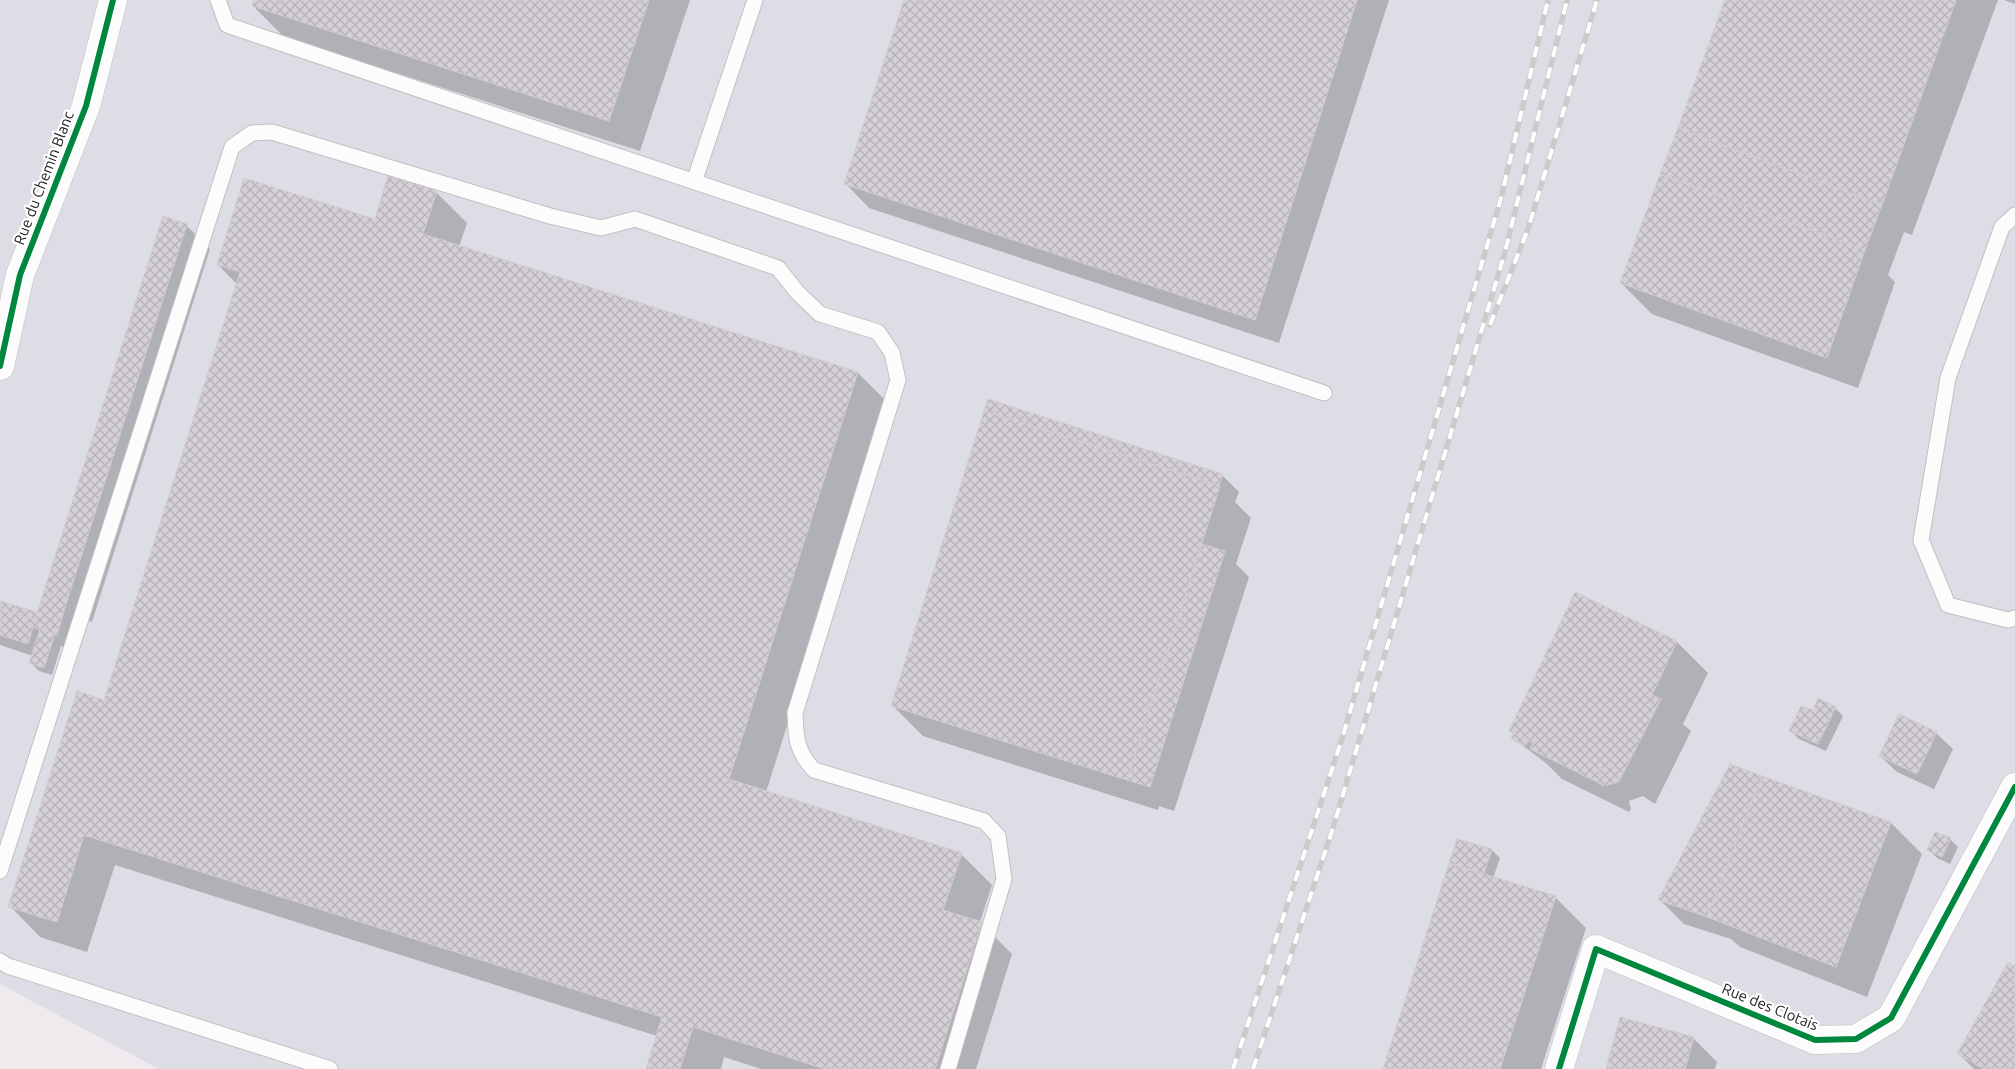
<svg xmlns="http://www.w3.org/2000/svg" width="2015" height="1069" viewBox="0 0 2015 1069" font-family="Ubuntu,sans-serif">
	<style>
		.industrial { fill: #dcdde5 }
		.shadow { fill: #0003 }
		.building { fill: url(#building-cross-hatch); stroke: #d2cbd3 }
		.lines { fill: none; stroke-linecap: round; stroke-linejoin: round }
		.service-casing { stroke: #c2bfc1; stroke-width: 17 }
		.minor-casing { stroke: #c2bfc1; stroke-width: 29 }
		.service { stroke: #fdfcfd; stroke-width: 15 }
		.minor { stroke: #fdfcfd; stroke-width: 28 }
		.rail-casing { stroke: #cccbcc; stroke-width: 5.5 }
		.rail { stroke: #fff; stroke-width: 4; stroke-dasharray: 11; stroke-linecap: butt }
		.cycleway-casing { stroke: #fff; stroke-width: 9 }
		.cycleway { stroke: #00873e; stroke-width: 6 }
		.labels { text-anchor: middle; stroke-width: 4.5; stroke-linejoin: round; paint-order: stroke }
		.street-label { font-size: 15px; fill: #222; stroke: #fff }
	</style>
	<defs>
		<pattern id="building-cross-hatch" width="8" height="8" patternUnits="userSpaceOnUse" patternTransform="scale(1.25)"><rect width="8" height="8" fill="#d5d0d5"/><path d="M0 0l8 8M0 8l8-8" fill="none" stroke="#b7b2b7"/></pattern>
	</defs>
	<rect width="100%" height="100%" fill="#f0eaef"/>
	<path class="industrial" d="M 0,0 L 2015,0 L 2015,1069 L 159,1069 L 0,984 Z"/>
	<path class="shadow" d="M 255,0 L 690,0 L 640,151 L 284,37 L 253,6 Z
		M 905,0 L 1389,0 L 1279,343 L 869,208 L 845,183 Z
		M 1726,0 L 1998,0 L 1912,235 L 1904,232 L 1888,275 L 1895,282 L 1858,388 L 1652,314 L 1621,283 Z
		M 2004,0 L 2015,0 L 2015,4 Z
		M 436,192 L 467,223 L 459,247 L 858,373 L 889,404 L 766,792 L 961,854 L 992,885 L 980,922 L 1012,954 L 976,1069 L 761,1069 L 724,1057 L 721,1069 L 647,1069 L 657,1036 L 115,865 L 87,952 L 40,937 L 10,906 L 105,701 L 238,285 L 218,265 L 376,221 Z
		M 186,225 L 210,249 L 92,622 L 83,619 L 73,650 L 61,646 L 52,675 L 39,671 L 31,663 L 33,656 L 0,645 L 0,602 L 38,616 Z
		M 989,400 L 1222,475 L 1239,492 L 1235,502 L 1251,518 L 1236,564 L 1249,577 L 1174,811 L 1159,806 L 1158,810 L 923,736 L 892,705 Z
		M 1575,593 L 1677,642 L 1708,673 L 1683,724 L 1691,731 L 1655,804 L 1643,796 L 1629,801 L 1631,809 L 1629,812 L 1562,779 L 1547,764 L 1513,738 L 1515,735 L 1511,730 Z
		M 1835,708 L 1843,716 L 1826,751 L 1799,739 L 1791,731 L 1813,712 Z
		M 1936,733 L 1953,749 L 1934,789 L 1897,772 L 1880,756 Z
		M 1731,766 L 1891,823 L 1922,854 L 1867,997 L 1740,947 L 1731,939 L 1684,924 L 1660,900 Z
		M 1950,839 L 1958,847 L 1950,864 L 1937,858 L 1929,850 Z
		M 1492,850 L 1500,858 L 1493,878 L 1555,897 L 1586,928 L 1541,1069 L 1384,1069 Z
		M 2015,968 L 2015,1069 L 1974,1069 L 1959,1054 Z
		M 1693,1038 L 1717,1062 L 1715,1069 L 1607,1069 Z"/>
	<path class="building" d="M 254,0 L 649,0 L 609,121 L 252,6 Z
		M 904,0 L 1357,0 L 1255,320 L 844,184 Z
		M 1725,0 L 1956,0 L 1882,205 L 1678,128 Z
		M 1678,128 L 1882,205 L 1865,250 L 1660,174 Z
		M 1660,174 L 1865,250 L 1827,358 L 1620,283 Z
		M 388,176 L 437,191 L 423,234 L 858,372 L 729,779 L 962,853 L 943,910 L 982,922 L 935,1069 L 825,1069 L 693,1027 L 680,1069 L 646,1069 L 662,1017 L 84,835 L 57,922 L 8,907 L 77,691 L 104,700 L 240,272 L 217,265 L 244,178 L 375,219 Z
		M 163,216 L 187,224 L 68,598 L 44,591 Z
		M 988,399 L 1223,474 L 1219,485 L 984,411 Z
		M 984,411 L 1220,486 L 1127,780 L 891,706 Z
		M 1202,544 L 1225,551 L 1150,787 L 1127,780 Z
		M 44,591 L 68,598 L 57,635 L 33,627 L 28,644 L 0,635 L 0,609 L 35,620 Z
		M 1575,592 L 1677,641 L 1652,695 L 1661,699 L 1623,774 L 1611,765 L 1599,770 L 1600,777 L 1597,782 L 1530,749 L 1533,743 L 1509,731 Z
		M 0,601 L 37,612 L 35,620 L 0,609 Z
		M 40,629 L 55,634 L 44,668 L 29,663 Z
		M 1818,698 L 1836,707 L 1818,744 L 1789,731 L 1801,706 L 1813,710 Z
		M 1899,714 L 1937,732 L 1917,774 L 1879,756 Z
		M 1514,733 L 1529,740 L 1525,746 L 1511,739 Z
		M 1730,764 L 1762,776 L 1707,917 L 1658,900 Z
		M 1611,765 L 1623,774 L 1619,782 L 1604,786 L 1597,782 L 1600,777 L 1599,770 Z
		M 1762,776 L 1891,822 L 1836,967 L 1707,917 Z
		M 1935,832 L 1951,838 L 1942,857 L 1927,850 Z
		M 1457,839 L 1492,849 L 1484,874 L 1449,863 Z
		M 1449,863 L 1556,896 L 1500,1069 L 1383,1069 Z
		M 2008,962 L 2015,966 L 2015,1069 L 1984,1069 L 1957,1054 Z
		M 1620,1017 L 1694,1037 L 1685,1069 L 1606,1069 Z"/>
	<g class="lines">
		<g class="service-casing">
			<path id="service" d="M 218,0 L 227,25 L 1324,393
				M 694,182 L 755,0
				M 2015,215 L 2002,227 L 1948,378 L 1921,540 L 1948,605 L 2008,620 L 2015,618
				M 0,871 L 232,147 L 252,133 L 272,132 L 550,216 L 601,228 L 635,219 L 778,268 L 797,292 L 820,314 L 878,332 L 892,353 L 898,380 L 795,713 C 796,738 796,751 814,770 L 984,821 L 998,836 L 1004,879 L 948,1069
				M 0,961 L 8,966 L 330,1069"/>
		</g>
		<g class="minor-casing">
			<path id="minor" d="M 0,366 L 20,275 L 86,106 L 113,0
				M 1559,1069 L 1596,949 L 1815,1040 L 1856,1039 L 1891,1018 L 2015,787"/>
		</g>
		<use href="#service" class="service"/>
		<use href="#minor" class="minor"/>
		<g class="rail-casing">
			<path id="rail" d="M 1490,325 L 1528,229 L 1597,0
				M 1233,1069 L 1341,742 L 1501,198 L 1548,0
				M 1253,1069 L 1333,828 L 1505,252 L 1567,0"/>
		</g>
		<use href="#rail" class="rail"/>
		<g class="cycleway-casing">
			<path id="cycleway" d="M 0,366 L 20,275 L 86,106 L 113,0
				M 1559,1069 L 1596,949 L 1815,1040 L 1856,1039 L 1891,1018 L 2015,787"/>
		</g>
		<use href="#cycleway" class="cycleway"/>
	</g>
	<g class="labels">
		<g class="street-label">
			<text transform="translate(44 178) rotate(-69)" y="5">Rue du Chemin Blanc</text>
			<text transform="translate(1770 1007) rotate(22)" y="5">Rue des Clotais</text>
		</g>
	</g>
</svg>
